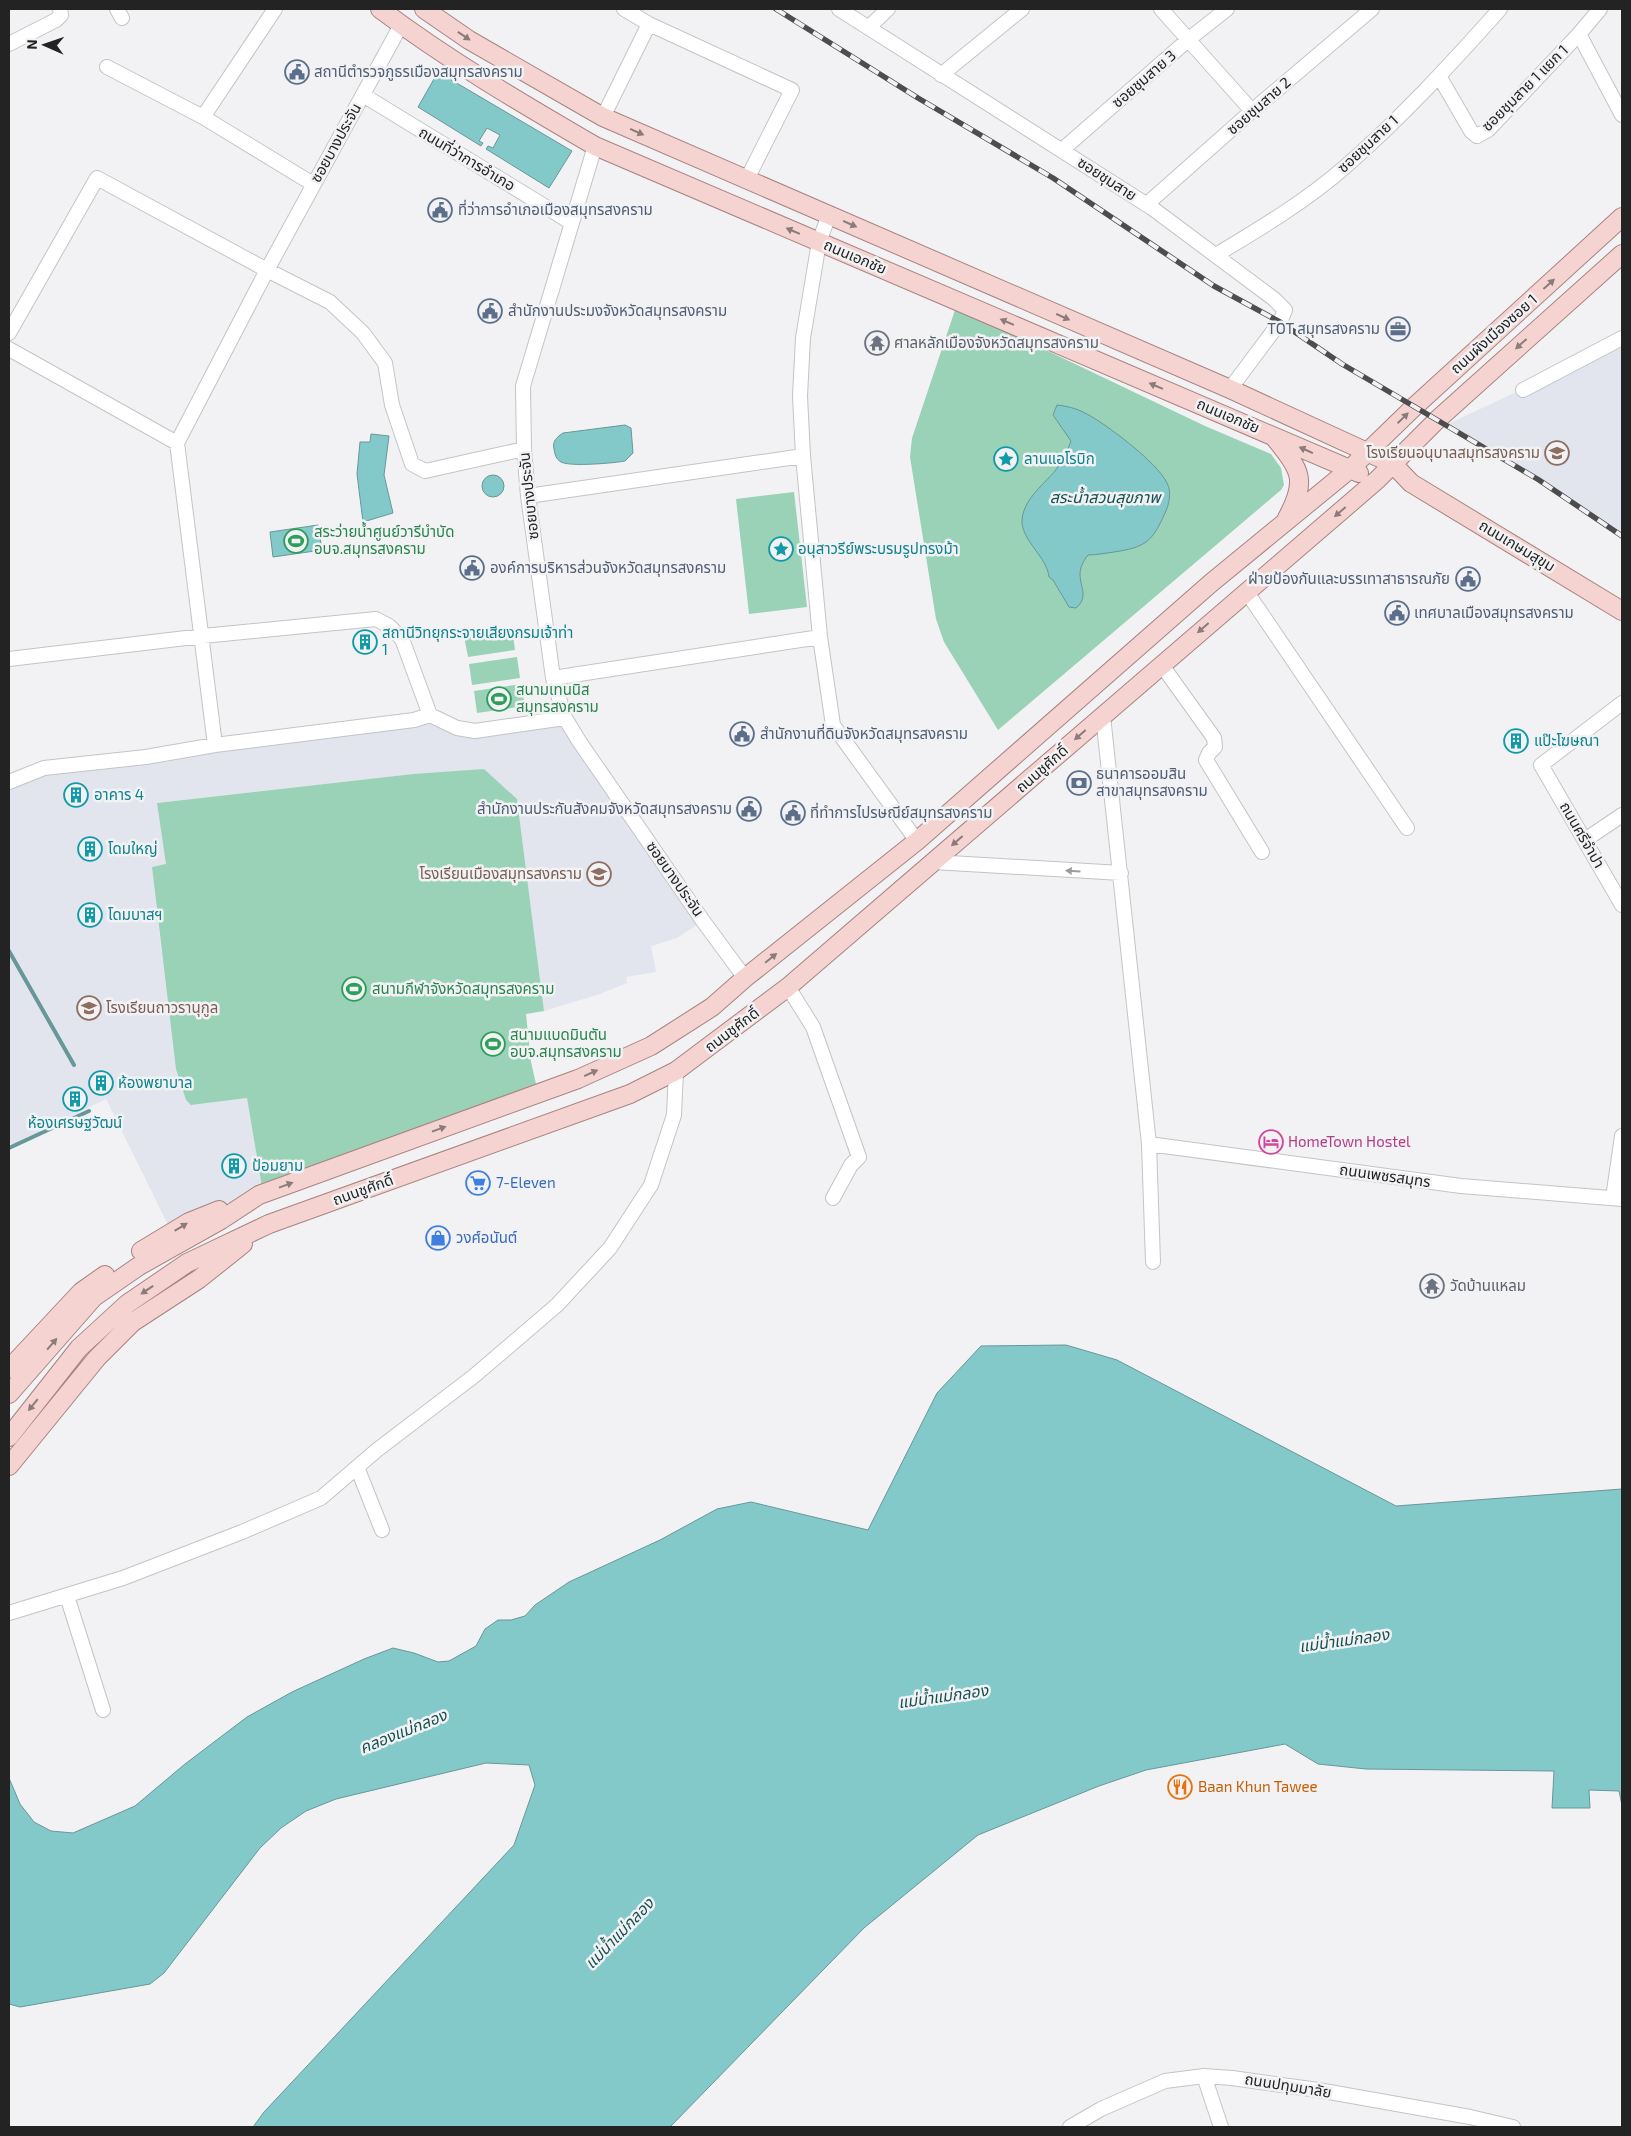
<svg xmlns="http://www.w3.org/2000/svg" width="1631" height="2136" viewBox="0 0 1631 2136" font-family="'Exo 2','Noto Sans Thai',sans-serif">
	<style>
		.built { fill: #e2e5ee }
		.green { fill: #9ad2b7 }
		.water { fill: #84c9ca; stroke: #679798 }
		.lines { fill: none; stroke-linecap: round; stroke-linejoin: round }
		.stream { stroke: #679798; stroke-width: 4 }
		.minor-casing { stroke: #c3c4c6; stroke-width: 16 }
		.major-casing { stroke: #a78380; stroke-width: 20 }
		.minor { stroke: #fff; stroke-width: 14 }
		.major { stroke: #f5d3d0; stroke-width: 18 }
		.rail-casing { stroke: #4d4d4e; stroke-width: 5.5 }
		.rail { stroke: #f2f2f4; stroke-width: 4; stroke-dasharray: 11; stroke-linecap: butt }
		.oneway { fill: #8c7b7a }
		.oneway2 { fill: #9c9c9c }
		.labels { text-anchor: middle; stroke-width: 5; stroke-linejoin: round; paint-order: stroke }
		.service-label { font-size: 15px; fill: #4e5e75; stroke: #f2f2f4; text-anchor: start }
		.street-label { font-size: 15px; fill: #232324; stroke: #f2f2f4 }
		.worship-label { font-size: 15px; fill: #5b616d; stroke: #f2f2f4; text-anchor: start }
		.education-label { font-size: 15px; fill: #785e54; stroke: #f2f2f4; text-anchor: end }
		.culture-label { font-size: 15px; fill: #0d838f; stroke: #f2f2f4; text-anchor: start }
		.leisure-label { font-size: 15px; fill: #27864d; stroke: #f2f2f4; text-anchor: start }
		.hotel-label { font-size: 15px; fill: #b23c85; stroke: #f2f2f4; text-anchor: start }
		.shop-label { font-size: 15px; fill: #366cbe; stroke: #f2f2f4; text-anchor: start }
		.food-label { font-size: 15px; fill: #c56008; stroke: #f2f2f4; text-anchor: start }
		.water-label { font-size: 16px; font-style: italic; fill: #145152; stroke: #f2f2f4 }
	</style>
	<rect width="100%" height="100%" fill="#f2f2f4"/>
	<path class="built" d="M 1622,342 L 1622,536 L 1539,480 L 1446,425 Z
		M 430,715 L 457,728 L 565,718 L 703,921 L 677,938 L 651,946 L 656,972 L 626,977 L 627,983 L 600,994 L 544,1011 L 517,799 L 484,770 L 413,774 L 157,803 L 167,865 L 152,867 L 161,947 L 191,1105 L 247,1098 L 263,1193 L 172,1233 L 106,1099 L 12,1146 L 9,1140 L 9,783 L 44,768 Z"/>
	<path class="green" d="M 956,307 L 1205,426 L 1271,454 L 1281,468 L 1284,485 L 1281,490 L 998,730 L 944,642 L 936,619 L 910,457 L 912,438 Z
		M 794,492 L 807,607 L 749,614 L 736,499 Z
		M 512,628 L 515,650 L 468,657 L 464,636 Z
		M 517,657 L 520,678 L 472,685 L 469,664 Z
		M 521,684 L 525,706 L 477,713 L 474,691 Z
		M 484,769 L 517,799 L 544,1011 L 526,1014 L 531,1062 L 538,1093 L 263,1193 L 247,1098 L 191,1105 L 186,1100 L 176,1069 L 152,867 L 166,864 L 157,803 L 413,774 Z"/>
	<path class="water" d="M 438,72 L 572,151 L 549,188 L 486,149 L 488,146 L 493,148 L 500,135 L 487,128 L 479,141 L 483,143 L 481,146 L 418,107 Z
		M 1057,405 C 1066,406 1075,408 1083,412 C 1104,422 1158,463 1167,483 C 1172,492 1169,505 1165,513 C 1152,542 1146,547 1114,552 C 1105,553 1097,555 1088,555 C 1084,560 1080,567 1080,574 C 1080,587 1089,597 1076,608 L 1069,607 L 1053,580 L 1049,577 C 1047,557 1023,542 1022,522 C 1022,501 1042,486 1055,471 C 1062,462 1067,452 1071,441 L 1053,415 Z
		M 625,425 L 631,428 L 633,453 L 625,461 C 615,463 570,467 561,462 C 556,459 555,455 554,449 C 552,441 557,437 563,433 Z
		M 371,434 L 389,436 L 384,475 L 393,513 L 363,522 L 357,474 L 360,442 L 370,442 Z
		M482 486a11 11 0 1 1 22 0a11 11 0 1 1-22 0Z
		M 318,525 L 322,550 L 273,557 L 270,532 Z
		M 1066,1345 L 1117,1360 L 1396,1506 L 1622,1489 L 1622,1805 L 1619,1791 L 1589,1790 L 1590,1808 L 1552,1808 L 1554,1771 L 1366,1769 L 1318,1764 L 1285,1744 L 1146,1770 L 1099,1786 L 978,1835 L 864,1928 L 670,2127 L 253,2127 L 264,2112 L 514,1845 L 535,1785 L 529,1765 L 486,1763 L 336,1799 L 306,1811 L 281,1828 L 260,1848 L 164,1973 L 150,1984 L 20,2007 L 9,2004 L 9,1778 L 20,1804 L 34,1822 L 51,1831 L 73,1833 L 135,1806 L 185,1764 L 247,1717 L 292,1692 L 364,1659 L 393,1648 L 414,1653 L 438,1662 L 449,1661 L 476,1646 L 485,1629 L 498,1620 L 511,1620 L 525,1616 L 535,1605 L 569,1582 L 660,1540 L 717,1509 L 751,1502 L 868,1530 L 937,1393 L 981,1346 Z"/>
	<g class="lines">
		<path class="stream" d="M 9,951 L 74,1065
			M 9,1148 L 89,1111"/>
		<g class="minor-casing">
			<path id="minor" d="M 117,9 L 122,18
				M 624,9 L 649,24 L 792,90 L 746,181
				M 839,9 L 1152,208 L 1274,299 L 1285,310 L 1280,322 L 1230,389
				M 1161,9 L 1252,111
				M 869,27 L 888,9
				M 1579,34 L 1622,115
				M 9,44 L 56,20 L 61,15 L 60,9
				M 107,67 L 203,117 L 313,184
				M 941,75 L 1022,9
				M 1439,76 L 1471,131 L 1477,136 L 1488,130 L 1579,34 L 1600,9
				M 363,95 L 572,223
				M 203,117 L 275,9
				M 603,117 L 649,24
				M 595,146 L 523,386 L 524,449 L 528,496 L 553,678 L 565,718 L 579,741 L 703,921 L 745,978
				M 1062,150 L 1189,39 L 1227,9
				M 1147,204 L 1252,111 L 1372,9
				M 829,215 L 819,242 L 803,338 L 800,396 L 803,456 L 820,637 L 833,725 L 917,841
				M 1216,255 C 1261,228 1306,201 1345,167 C 1401,118 1451,64 1500,9
				M 9,333 L 97,178 L 267,270 L 330,302 L 363,333 L 385,363 L 392,405 L 412,464 L 425,471 L 524,449
				M 9,349 L 177,443
				M 1523,390 L 1622,338
				M 528,496 L 803,456
				M 1246,591 L 1407,828
				M 9,659 L 203,636 L 376,619 L 389,626 L 402,639 L 430,715 L 457,728 L 475,731 L 565,718
				M 1161,664 L 1214,738 L 1215,747 L 1209,753 L 1206,760 L 1262,852
				M 553,678 L 820,637
				M 1622,703 L 1541,765 L 1622,905
				M 1103,716 L 1149,1144 L 1153,1262
				M 215,745 L 177,443 L 267,270 L 401,25
				M 9,782 L 44,768 L 146,757 L 215,745 L 414,720 L 430,715
				M 1585,840 L 1622,815
				M 933,862 L 1121,873
				M 788,987 L 813,1027 L 859,1157 L 851,1165 L 833,1198
				M 1149,1144 L 1461,1186 L 1622,1199
				M 1613,1198 L 1622,1136
				M 357,1467 L 382,1530
				M 67,1596 L 103,1710
				M 9,1613 L 123,1578 L 242,1532 L 321,1498 L 377,1450 L 474,1376 L 557,1305 L 610,1248 L 651,1185 L 674,1115 L 676,1071
				M 1204,2076 L 1221,2127
				M 1070,2127 L 1101,2109 L 1165,2081 L 1204,2076 L 1232,2078 L 1318,2090 L 1470,2117 L 1513,2127"/>
		</g>
		<g class="major-casing">
			<path id="major" d="M 380,9 C 448,60 521,103 595,146 L 1359,473
				M 424,9 L 469,40 L 603,117 L 1230,389 L 1393,464 L 1411,483 L 1622,611
				M 1274,437 C 1299,469 1309,478 1287,518
				M 141,1251 L 189,1222 L 219,1210
				M 9,1369 L 81,1292 L 105,1275
				M 9,1394 L 94,1297 L 139,1266 L 221,1220 L 259,1195 L 578,1079 L 651,1046 L 712,1007 L 745,978 L 917,841 L 1211,583 L 1350,469 L 1414,407 L 1622,217
				M 9,1437 L 79,1348 L 127,1304 L 187,1263 L 269,1224 L 630,1094 L 676,1071 L 788,987 L 1377,480 L 1437,420 L 1622,254
				M 9,1466 L 97,1358 L 133,1322 L 199,1279 L 243,1244"/>
		</g>
		<use href="#minor" class="minor"/>
		<use href="#major" class="major"/>
		<g class="rail-casing">
			<path id="rail" d="M 776,9 L 918,98 L 1053,178 L 1214,286 L 1280,322 L 1342,364 L 1539,480 L 1622,536"/>
		</g>
		<use href="#rail" class="rail"/>
	</g>
	<defs><path id="oneway-solid" d="M-6-.8H1V-3.2L6.5 0L1 3.2V.8H-6Z" transform="scale(1.25)"/></defs>
	<g class="oneway">
		<use href="#oneway-solid" transform="translate(464 36) rotate(34)"/>
		<use href="#oneway-solid" transform="translate(637 132) rotate(24)"/>
		<use href="#oneway-solid" transform="translate(850 224) rotate(24)"/>
		<use href="#oneway-solid" transform="translate(793 231) rotate(-157)"/>
		<use href="#oneway-solid" transform="translate(1549 284) rotate(-42)"/>
		<use href="#oneway-solid" transform="translate(1063 317) rotate(24)"/>
		<use href="#oneway-solid" transform="translate(1007 322) rotate(-157)"/>
		<use href="#oneway-solid" transform="translate(1521 344) rotate(138)"/>
		<use href="#oneway-solid" transform="translate(1156 386) rotate(-157)"/>
		<use href="#oneway-solid" transform="translate(1403 418) rotate(-44)"/>
		<use href="#oneway-solid" transform="translate(1306 450) rotate(-156)"/>
		<use href="#oneway-solid" transform="translate(1340 512) rotate(139)"/>
		<use href="#oneway-solid" transform="translate(1203 628) rotate(139)"/>
		<use href="#oneway-solid" transform="translate(1080 735) rotate(139)"/>
		<use href="#oneway-solid" transform="translate(957 841) rotate(139)"/>
		<use href="#oneway-solid" transform="translate(771 958) rotate(-39)"/>
		<use href="#oneway-solid" transform="translate(591 1073) rotate(-24)"/>
		<use href="#oneway-solid" transform="translate(439 1129) rotate(-20)"/>
		<use href="#oneway-solid" transform="translate(286 1185) rotate(-20)"/>
		<use href="#oneway-solid" transform="translate(181 1227) rotate(-31)"/>
		<use href="#oneway-solid" transform="translate(147 1290) rotate(146)"/>
		<use href="#oneway-solid" transform="translate(52 1344) rotate(-49)"/>
		<use href="#oneway-solid" transform="translate(33 1405) rotate(129)"/>
	</g>
	<use class="oneway2" href="#oneway-solid" transform="translate(1073 871) rotate(-177)"/>
	<defs>
		<g id="civic-ring" transform="scale(1.25)"><circle r="9.5" fill="#f2f2f4" stroke="#5c6f8a" stroke-width="1.5"/><path d="M-.6-6.5H3V-4.5H.6V-3L4-1V1h2V6H-6V1h2V-1L-.6-3ZM-1.2 2.5V6h2.4V2.5Z" fill="#5c6f8a"/></g>
		<g id="office-ring" transform="scale(1.25)"><circle r="9.5" fill="#f2f2f4" stroke="#5c6f8a" stroke-width="1.5"/><path d="M-6-3h4V-5.5h4V-3h4V5H-6ZM-1-4.5V-3h2v-1.5ZM-6 0V1H6V0Z" fill="#5c6f8a"/></g>
		<g id="temple-ring" transform="scale(1.25)"><circle r="9.5" fill="#f2f2f4" stroke="#6b7280" stroke-width="1.5"/><path d="M0-6L5-2H3V0L6.5 2.5H4V6H1.5V3h-3V6H-4V2.5H-6.5L-3 0V-2H-5Z" fill="#6b7280"/></g>
		<g id="school-ring" transform="scale(1.25)"><circle r="9.5" fill="#f2f2f4" stroke="#8d6e63" stroke-width="1.5"/><path d="M0-5L7-2L0 1L-7-2ZM-4 1L0 2.5L4 1V4Q0 6-4 4Z" fill="#8d6e63"/></g>
		<g id="sight-ring" transform="scale(1.25)"><circle r="9.5" fill="#f2f2f4" stroke="#0f9aa8" stroke-width="1.5"/><path d="M0-6L1.8-2.2L6-1.7L2.9 1.2L3.7 5.4L0 3.3L-3.7 5.4L-2.9 1.2L-6-1.7L-1.8-2.2Z" fill="#0f9aa8"/></g>
		<g id="stadium-ring" transform="scale(1.25)"><circle r="9.5" fill="#f2f2f4" stroke="#2e9e5b" stroke-width="1.5"/><path d="M0-5a6.5 5 0 1 0 0 10a6.5 5 0 1 0 0-10ZM-3.5-1.8h7v3.6h-7Z" fill="#2e9e5b"/></g>
		<g id="building-ring" transform="scale(1.25)"><circle r="9.5" fill="#f2f2f4" stroke="#0f9aa8" stroke-width="1.5"/><path d="M-4-6H4V6H1V3H-1V6H-4ZM-2.5-4.3h1.7v1.8h-1.7ZM.8-4.3h1.7v1.8H.8ZM-2.5-1h1.7V.8h-1.7ZM.8-1h1.7V.8H.8Z" fill="#0f9aa8"/></g>
		<g id="bank-ring" transform="scale(1.25)"><circle r="9.5" fill="#f2f2f4" stroke="#5c6f8a" stroke-width="1.5"/><path d="M-6-4H6V4H-6ZM0-2.3a2.3 2.3 0 1 0 0 4.6a2.3 2.3 0 1 0 0-4.6Z" fill="#5c6f8a"/></g>
		<g id="hotel-ring" transform="scale(1.25)"><circle r="9.5" fill="#f2f2f4" stroke="#d1479c" stroke-width="1.5"/><path d="M-6-4.5h1.5V1H6V5H4.5V3h-9V5H-6ZM-4 0a1.8 1.8 0 1 1 3.6 0ZM.5 0V-2.5h3Q6-2.5 6 0Z" fill="#d1479c"/></g>
		<g id="supermarket-ring" transform="scale(1.25)"><circle r="9.5" fill="#f2f2f4" stroke="#3f7fe0" stroke-width="1.5"/><path d="M-6-5.5h2.5l.6 2H6L4.5 2H-2.5L-4.4-4H-6ZM-1.5 3.2a1.3 1.3 0 1 0 .1 0ZM3 3.2a1.3 1.3 0 1 0 .1 0Z" fill="#3f7fe0"/></g>
		<g id="shop-ring" transform="scale(1.25)"><circle r="9.5" fill="#f2f2f4" stroke="#3f7fe0" stroke-width="1.5"/><path d="M-5-2.5h2.3a2.7 3.5 0 0 1 5.4 0H5L5.5 6h-11ZM-1.5-2.5h3a1.5 2.3 0 0 0-3 0Z" fill="#3f7fe0"/></g>
		<g id="restaurant-ring" transform="scale(1.25)"><circle r="9.5" fill="#f2f2f4" stroke="#e8710a" stroke-width="1.5"/><path d="M-5-6h1v4h1v-4h1v4h1v-4h1v5L-1.5 .5V6h-2V.5L-5-1ZM5-6V6H3V1.5H1.5Q1.5-4 5-6Z" fill="#e8710a"/></g>
	</defs>
	<g fill-rule="evenodd">
		<use href="#civic-ring" x="297" y="72"/>
		<use href="#civic-ring" x="440" y="210"/>
		<use href="#civic-ring" x="490" y="311"/>
		<use href="#office-ring" x="1398" y="329"/>
		<use href="#temple-ring" x="877" y="343"/>
		<use href="#school-ring" x="1557" y="453"/>
		<use href="#sight-ring" x="1006" y="459"/>
		<use href="#stadium-ring" x="296" y="541"/>
		<use href="#sight-ring" x="781" y="549"/>
		<use href="#civic-ring" x="472" y="568"/>
		<use href="#civic-ring" x="1468" y="579"/>
		<use href="#civic-ring" x="1397" y="613"/>
		<use href="#building-ring" x="365" y="642"/>
		<use href="#stadium-ring" x="499" y="699"/>
		<use href="#civic-ring" x="742" y="734"/>
		<use href="#building-ring" x="1516" y="741"/>
		<use href="#bank-ring" x="1079" y="783"/>
		<use href="#building-ring" x="76" y="795"/>
		<use href="#civic-ring" x="749" y="809"/>
		<use href="#civic-ring" x="793" y="813"/>
		<use href="#building-ring" x="90" y="849"/>
		<use href="#school-ring" x="599" y="874"/>
		<use href="#building-ring" x="90" y="915"/>
		<use href="#stadium-ring" x="354" y="989"/>
		<use href="#school-ring" x="89" y="1008"/>
		<use href="#stadium-ring" x="493" y="1044"/>
		<use href="#building-ring" x="101" y="1083"/>
		<use href="#building-ring" x="75" y="1099"/>
		<use href="#hotel-ring" x="1271" y="1142"/>
		<use href="#building-ring" x="234" y="1166"/>
		<use href="#supermarket-ring" x="478" y="1183"/>
		<use href="#shop-ring" x="438" y="1238"/>
		<use href="#temple-ring" x="1432" y="1286"/>
		<use href="#restaurant-ring" x="1180" y="1787"/>
	</g>
	<g class="labels">
		<g class="service-label">
			<text x="314" y="77">สถานีตำรวจภูธรเมืองสมุทรสงคราม</text>
			<text x="458" y="215">ที่ว่าการอำเภอเมืองสมุทรสงคราม</text>
			<text x="508" y="316">สำนักงานประมงจังหวัดสมุทรสงคราม</text>
			<text x="1380" y="334" text-anchor="end">TOT สมุทรสงคราม</text>
			<text x="490" y="573">องค์การบริหารส่วนจังหวัดสมุทรสงคราม</text>
			<text x="1450" y="584" text-anchor="end">ฝ่ายป้องกันและบรรเทาสาธารณภัย</text>
			<text x="1414" y="618">เทศบาลเมืองสมุทรสงคราม</text>
			<text x="760" y="739">สำนักงานที่ดินจังหวัดสมุทรสงคราม</text>
			<text x="1096" y="779">ธนาคารออมสิน<tspan x="1096" dy="17">สาขาสมุทรสงคราม</tspan></text>
			<text x="732" y="814" text-anchor="end">สำนักงานประกันสังคมจังหวัดสมุทรสงคราม</text>
			<text x="810" y="818">ที่ทำการไปรษณีย์สมุทรสงคราม</text>
		</g>
		<g class="street-label">
			<text transform="translate(1144 79) rotate(-41)" y="5">ซอยชุมสาย 3</text>
			<text transform="translate(1525 88) rotate(-45)" y="5">ซอยชุมสาย 1 แยก 1</text>
			<text transform="translate(1259 106) rotate(-41)" y="5">ซอยชุมสาย 2</text>
			<text transform="translate(336 143) rotate(-61)" y="5">ซอยบางประจัน</text>
			<text transform="translate(1368 144) rotate(-43)" y="5">ซอยชุมสาย 1</text>
			<text transform="translate(467 159) rotate(31)" y="5">ถนนที่ว่าการอำเภอ</text>
			<text transform="translate(1107 179) rotate(33)" y="5">ซอยชุมสาย</text>
			<text transform="translate(855 257) rotate(23)" y="5">ถนนเอกชัย</text>
			<text transform="translate(1494 334) rotate(-42)" y="5">ถนนผังเมืองซอย 1</text>
			<text transform="translate(1228 416) rotate(23)" y="5">ถนนเอกชัย</text>
			<text transform="translate(529 496) rotate(-96)" y="5">ซอยบางประจัน</text>
			<text transform="translate(1517 546) rotate(31)" y="5">ถนนเกษมสุขุม</text>
			<text transform="translate(1042 769) rotate(-41)" y="5">ถนนชูศักดิ์</text>
			<text transform="translate(1582 835) rotate(60)" y="5">ถนนศรีจำปา</text>
			<text transform="translate(675 879) rotate(55)" y="5">ซอยบางประจัน</text>
			<text transform="translate(732 1030) rotate(-37)" y="5">ถนนชูศักดิ์</text>
			<text transform="translate(1385 1176) rotate(8)" y="5">ถนนเพชรสมุทร</text>
			<text transform="translate(363 1190) rotate(-20)" y="5">ถนนชูศักดิ์</text>
			<text transform="translate(1288 2086) rotate(9)" y="5">ถนนปทุมมาลัย</text>
		</g>
		<g class="worship-label">
			<text x="894" y="348">ศาลหลักเมืองจังหวัดสมุทรสงคราม</text>
			<text x="1450" y="1291">วัดบ้านแหลม</text>
		</g>
		<g class="education-label">
			<text x="1540" y="458">โรงเรียนอนุบาลสมุทรสงคราม</text>
			<text x="582" y="879">โรงเรียนเมืองสมุทรสงคราม</text>
			<text x="106" y="1013" text-anchor="start">โรงเรียนถาวรานุกูล</text>
		</g>
		<g class="culture-label">
			<text x="1024" y="464">ลานแอโรบิก</text>
			<text x="798" y="554">อนุสาวรีย์พระบรมรูปทรงม้า</text>
			<text x="382" y="638">สถานีวิทยุกระจายเสียงกรมเจ้าท่า<tspan x="382" dy="17">1</tspan></text>
			<text x="1534" y="746">แป๊ะโฆษณา</text>
			<text x="94" y="800">อาคาร 4</text>
			<text x="108" y="854">โดมใหญ่</text>
			<text x="108" y="920">โดมบาสฯ</text>
			<text x="118" y="1088">ห้องพยาบาล</text>
			<text x="75" y="1128" text-anchor="middle">ห้องเศรษฐวัฒน์</text>
			<text x="252" y="1171">ป้อมยาม</text>
		</g>
		<g class="leisure-label">
			<text x="314" y="537">สระว่ายน้ำศูนย์วารีบำบัด<tspan x="314" dy="17">อบจ.สมุทรสงคราม</tspan></text>
			<text x="516" y="695">สนามเทนนิส<tspan x="516" dy="17">สมุทรสงคราม</tspan></text>
			<text x="372" y="994">สนามกีฬาจังหวัดสมุทรสงคราม</text>
			<text x="510" y="1040">สนามแบดมินตัน<tspan x="510" dy="17">อบจ.สมุทรสงคราม</tspan></text>
		</g>
		<g class="hotel-label">
			<text x="1288" y="1147">HomeTown Hostel</text>
		</g>
		<g class="shop-label">
			<text x="496" y="1188">7-Eleven</text>
			<text x="456" y="1243">วงศ์อนันต์</text>
		</g>
		<g class="food-label">
			<text x="1198" y="1792">Baan Khun Tawee</text>
		</g>
		<g class="water-label">
			<text x="1105" y="503">สระน้ำสวนสุขภาพ</text>
			<text transform="translate(1344 1640) rotate(-8)" y="6">แม่น้ำแม่กลอง</text>
			<text transform="translate(943 1696) rotate(-8)" y="6">แม่น้ำแม่กลอง</text>
			<text transform="translate(403 1731) rotate(-22)" y="6">คลองแม่กลอง</text>
			<text transform="translate(619 1933) rotate(-46)" y="6">แม่น้ำแม่กลอง</text>
		</g>
	</g>
	<rect width="1631" height="2136" fill="none" stroke="#232324" stroke-width="20"/>
	<g transform="translate(45 45) rotate(272)" stroke="#f2f2f4" stroke-width="4" paint-order="stroke">
	<path d="M0-4L9 19L0 12L-9 19Z" fill="#232324"/>
	<text y="-8" font-size="14" font-weight="bold" text-anchor="middle" fill="#232324">N</text>
	</g>
</svg>
